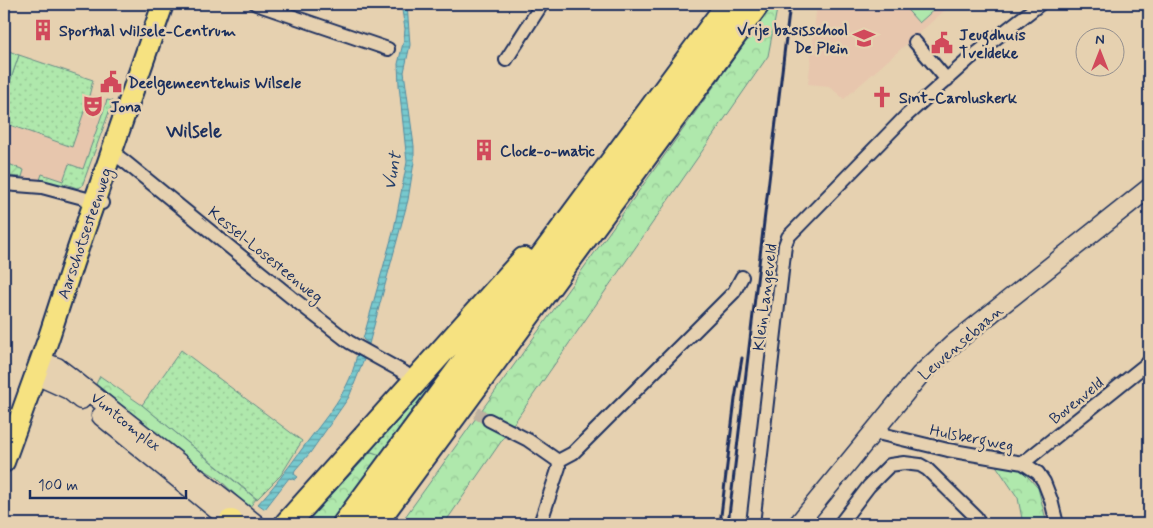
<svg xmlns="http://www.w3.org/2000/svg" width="1153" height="528" viewBox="0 0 1153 528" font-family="Mynerve,sans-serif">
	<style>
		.built { fill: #e7c6ad }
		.grass { fill: url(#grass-dots); stroke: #658c85 }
		.forest { fill: url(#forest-crowns); stroke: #658c85 }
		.garden { fill: url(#garden-furrows); stroke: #658c85 }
		.pitch { fill: #afe8ac; stroke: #658c85 }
		.water { fill: url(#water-rules); stroke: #528ba1 }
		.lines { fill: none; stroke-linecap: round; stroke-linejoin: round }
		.street-tunnel { stroke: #bdb1a0; stroke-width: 12; stroke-dasharray: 12 6; stroke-linecap: butt }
		.street-casing { stroke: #1b2f5e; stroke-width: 16 }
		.secondary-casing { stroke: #1b2f5e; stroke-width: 21 }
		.primary-casing { stroke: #1b2f5e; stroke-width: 24 }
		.highway-casing { stroke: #1b2f5e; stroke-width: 28 }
		.street { stroke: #e6d1b0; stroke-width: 12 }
		.secondary { stroke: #e6d1b0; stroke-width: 18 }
		.primary { stroke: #f6e281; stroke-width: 20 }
		.highway { stroke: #f6e281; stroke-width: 24 }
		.rail { stroke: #1b2f5e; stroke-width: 3 }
		.labels { text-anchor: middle; stroke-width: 5; stroke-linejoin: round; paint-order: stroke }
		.poi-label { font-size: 16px; font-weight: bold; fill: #1b2f5e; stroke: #e6d1b0; text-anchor: start }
		.street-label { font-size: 16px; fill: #1b2f5e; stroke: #e6d1b0 }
		.water-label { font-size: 18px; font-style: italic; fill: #243e69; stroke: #e6d1b0 }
		.quarter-label { font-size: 19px; font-weight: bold; fill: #1b2f5e; stroke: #e6d1b0 }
	</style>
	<defs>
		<pattern id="grass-dots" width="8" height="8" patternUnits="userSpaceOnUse" patternTransform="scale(1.25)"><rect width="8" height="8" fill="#afe8ac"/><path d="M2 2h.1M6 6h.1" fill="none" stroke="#96c796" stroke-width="1.8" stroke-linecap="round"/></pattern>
		<pattern id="forest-crowns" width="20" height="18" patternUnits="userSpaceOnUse" patternTransform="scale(1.25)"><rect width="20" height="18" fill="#afe8ac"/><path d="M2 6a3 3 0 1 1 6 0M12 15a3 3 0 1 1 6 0" fill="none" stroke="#96c796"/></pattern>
		<pattern id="garden-furrows" width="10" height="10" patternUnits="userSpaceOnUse" patternTransform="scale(1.25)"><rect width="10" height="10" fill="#afe8ac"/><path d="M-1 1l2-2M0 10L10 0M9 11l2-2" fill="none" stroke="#96c796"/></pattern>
		<pattern id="water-rules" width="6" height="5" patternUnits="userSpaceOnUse" patternTransform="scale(1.25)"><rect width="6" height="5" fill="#77c9ce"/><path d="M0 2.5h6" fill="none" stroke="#61a4aa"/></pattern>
	</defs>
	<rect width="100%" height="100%" fill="#e6d1b0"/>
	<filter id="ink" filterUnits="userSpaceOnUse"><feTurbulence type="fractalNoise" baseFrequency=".02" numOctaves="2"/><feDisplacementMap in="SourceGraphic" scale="10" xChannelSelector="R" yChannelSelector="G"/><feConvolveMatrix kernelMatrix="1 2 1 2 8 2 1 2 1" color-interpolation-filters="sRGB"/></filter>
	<g filter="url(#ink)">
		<path class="built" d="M 817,4 L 952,4 L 844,99 L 829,86 L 808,84 Z
			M 4,49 L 93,80 L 89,93 L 113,101 L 84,183 L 80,187 L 77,188 L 66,184 L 64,186 L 22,177 L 4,176 Z"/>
		<path class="grass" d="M 19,55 L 93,80 L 88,100 L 72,147 L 4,123 L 4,99 Z
			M 107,100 L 113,101 L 82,186 L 77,188 L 66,184 L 64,186 L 40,180 L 42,174 L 63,181 L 69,164 L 83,169 Z
			M 468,336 L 381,455 L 371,452 L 304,524 L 296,524 Z
			M 181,350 L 302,441 L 281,475 L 257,499 L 142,405 Z"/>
		<path class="forest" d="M 773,4 L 778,4 L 768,56 L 444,524 L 400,524 Z
			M 100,376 L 142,405 L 256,499 L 249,508 L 218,478 L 195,464 L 96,384 Z
			M 371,452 L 381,455 L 330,524 L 304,524 Z
			M 995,464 L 1018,466 L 1038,488 L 1047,524 L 1023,524 L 1018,498 Z"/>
		<path class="garden" d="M 6,163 L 24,170 L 22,177 L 4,176 Z"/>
		<path class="pitch" d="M 902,4 L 933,4 L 937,7 L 919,23 Z
			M 4,49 L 19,55 L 4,99 Z"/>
		<path class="water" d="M 401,4 L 407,4 L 410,45 L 404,72 L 414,146 L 414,162 L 408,200 L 369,344 L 363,339 L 394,229 L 407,162 L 399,85 L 398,64 L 404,39 L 405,29 Z
			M 357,352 L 365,357 L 349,397 L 310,453 L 295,470 L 294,474 L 298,477 L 295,480 L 289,478 L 265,509 L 258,504 C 274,487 288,468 302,449 C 323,420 353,389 357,352 Z"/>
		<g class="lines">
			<path class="street-tunnel" d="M 413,378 L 489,420"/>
			<g class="street-casing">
				<path id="street" d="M 256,4 L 388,49
					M 915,42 L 947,80
					M 506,60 L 542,4
					M 111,154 L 117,156 L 124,161 L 291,297 L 349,342 L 405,373
					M 4,184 L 42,187 L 102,203
					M 489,420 L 528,440 L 558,461 L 559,467 L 540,524
					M 873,432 L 948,450 L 1023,463 L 1038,473 L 1044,482 L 1051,500 L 1057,524
					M 558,461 L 573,453 L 734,292 L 742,277
					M 1023,463 L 1149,362
					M 753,524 L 785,245 L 788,237 L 906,116 L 968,60 L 1040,4
					M 840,524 L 869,486 L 890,465 L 904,463 L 920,465 L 927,469 L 976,517 L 980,524"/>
			</g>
			<g class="secondary-casing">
				<path id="secondary" d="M 41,361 L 57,367 L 69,376 L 256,524
					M 36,375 L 69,390 L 81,400
					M 101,416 L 234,524
					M 798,524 L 920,375 L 954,343 L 1149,188"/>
			</g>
			<g class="primary-casing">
				<path id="primary" d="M 4,462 L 48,340 L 73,263 L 163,4"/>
			</g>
			<g class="highway-casing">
				<path id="highway" d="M 231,522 L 232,524
					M 287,524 L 524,260
					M 345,524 L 729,4
					M 374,524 L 757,4"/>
			</g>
			<use href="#street" class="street"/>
			<use href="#secondary" class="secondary"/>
			<use href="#primary" class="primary"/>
			<use href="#highway" class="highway"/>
			<path class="rail" d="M 720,524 L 735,399 L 742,358
				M 728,524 L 790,4"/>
		</g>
	</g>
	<defs>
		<g id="building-bare" transform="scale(1.725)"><path d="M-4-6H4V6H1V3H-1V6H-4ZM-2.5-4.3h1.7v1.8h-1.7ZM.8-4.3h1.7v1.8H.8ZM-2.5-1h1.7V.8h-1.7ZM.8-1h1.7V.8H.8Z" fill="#d1495b" stroke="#e6d1b0" stroke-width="2.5" paint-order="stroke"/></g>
		<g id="school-bare" transform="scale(1.725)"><path d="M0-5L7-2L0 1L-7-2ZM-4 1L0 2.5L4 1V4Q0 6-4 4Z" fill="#d1495b" stroke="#e6d1b0" stroke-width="2.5" paint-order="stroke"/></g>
		<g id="civic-bare" transform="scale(1.725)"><path d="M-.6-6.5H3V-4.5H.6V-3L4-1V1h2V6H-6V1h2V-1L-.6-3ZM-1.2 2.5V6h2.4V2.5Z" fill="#d1495b" stroke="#e6d1b0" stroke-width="2.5" paint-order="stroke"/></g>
		<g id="church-bare" transform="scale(1.725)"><path d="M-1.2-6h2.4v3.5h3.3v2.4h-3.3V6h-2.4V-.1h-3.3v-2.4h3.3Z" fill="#d1495b" stroke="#e6d1b0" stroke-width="2.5" paint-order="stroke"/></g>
		<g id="theatre-bare" transform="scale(1.725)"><path d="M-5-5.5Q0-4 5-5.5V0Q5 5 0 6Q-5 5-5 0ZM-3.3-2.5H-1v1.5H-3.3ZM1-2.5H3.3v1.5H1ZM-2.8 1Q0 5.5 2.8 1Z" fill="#d1495b" stroke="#e6d1b0" stroke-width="2.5" paint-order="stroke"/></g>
	</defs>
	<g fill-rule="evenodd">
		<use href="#building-bare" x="43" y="30"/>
		<use href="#school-bare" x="864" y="38"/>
		<use href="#civic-bare" x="942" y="43"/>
		<use href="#civic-bare" x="111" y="82"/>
		<use href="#church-bare" x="882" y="97"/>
		<use href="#theatre-bare" x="93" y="106"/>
		<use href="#building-bare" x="484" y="150"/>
	</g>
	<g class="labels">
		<g class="poi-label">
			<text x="848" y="35" text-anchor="end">Vrije basisschool<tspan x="848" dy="18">De Plein</tspan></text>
			<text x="59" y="36">Sporthal Wilsele-Centrum</text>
			<text x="959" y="40">Jeugdhuis<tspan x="959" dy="18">Tveldeke</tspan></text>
			<text x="128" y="88">Deelgemeentehuis Wilsele</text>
			<text x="899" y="103">Sint-Caroluskerk</text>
			<text x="110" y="112">Jona</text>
			<text x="500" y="156">Clock-o-matic</text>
		</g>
		<g class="street-label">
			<text transform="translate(84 233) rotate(-71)" y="6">Aarschotsesteenweg</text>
			<text transform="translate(266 254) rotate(39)" y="6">Kessel-Losesteenweg</text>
			<text transform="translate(764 297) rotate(-83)" y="6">Klein Langeveld</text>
			<text transform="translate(960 342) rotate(-41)" y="6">Leuvensebaan</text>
			<text transform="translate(1076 400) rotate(-39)" y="6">Bovenveld</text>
			<text transform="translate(126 421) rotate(39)" y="6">Vuntcomplex</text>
			<text transform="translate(972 437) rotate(11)" y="6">Hulsbergweg</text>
		</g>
		<g class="water-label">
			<text transform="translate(392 171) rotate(-80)" y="6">Vunt</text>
		</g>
		<g class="quarter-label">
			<text x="194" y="137">Wilsele</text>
		</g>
	</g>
	<rect width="1153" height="528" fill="none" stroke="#e6d1b0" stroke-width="20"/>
	<rect x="10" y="10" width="1133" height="508" fill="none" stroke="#1b2f5e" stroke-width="2" filter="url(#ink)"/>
	<g transform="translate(1100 52)"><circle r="24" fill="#e6d1b0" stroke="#95908f"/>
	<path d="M0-4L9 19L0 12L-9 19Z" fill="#d1495b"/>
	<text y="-8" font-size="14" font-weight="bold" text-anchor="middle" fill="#1b2f5e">N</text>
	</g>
	<path d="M30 490v8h156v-8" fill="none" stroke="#1b2f5e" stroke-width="2.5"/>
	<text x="38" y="490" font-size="15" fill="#1b2f5e" stroke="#e6d1b0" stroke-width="4" paint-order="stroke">100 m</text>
</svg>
